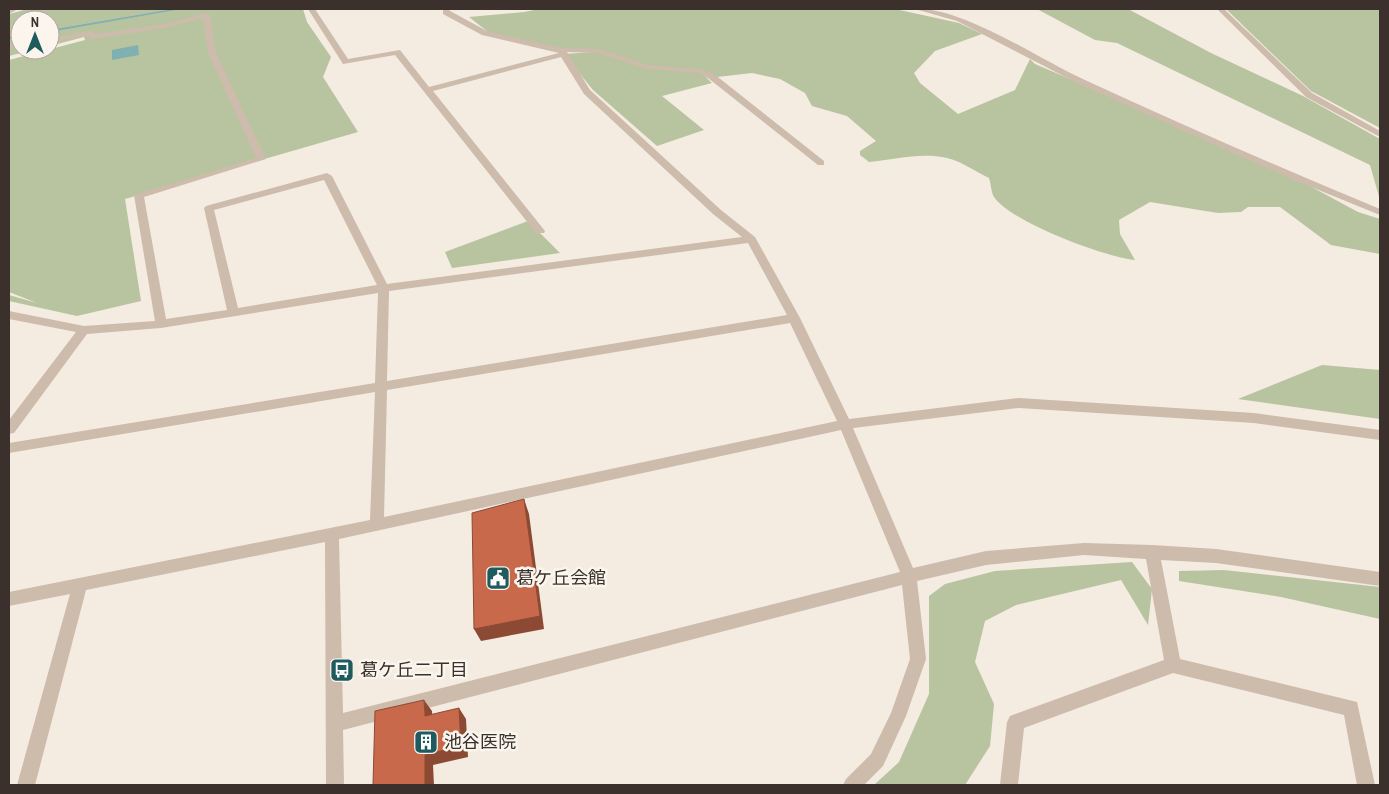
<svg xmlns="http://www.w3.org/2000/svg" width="1389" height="794" viewBox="0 0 1389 794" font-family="'Archivo Narrow','Noto Sans JP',sans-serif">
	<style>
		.green { fill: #b8c4a0 }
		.water { fill: #7fb0b2 }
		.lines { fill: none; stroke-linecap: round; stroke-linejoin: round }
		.stream { fill: #7fb0b2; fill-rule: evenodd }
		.minor { fill: #cdbbac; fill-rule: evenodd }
		.shaded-wall { fill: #8c4a34 }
		.building { fill: #c8694b; stroke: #8c4a34 }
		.labels { text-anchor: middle; stroke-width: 5; stroke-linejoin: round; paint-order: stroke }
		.near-poi-label { font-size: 18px; fill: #3b302b; stroke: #fbf5ee; text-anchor: start }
	</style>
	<rect width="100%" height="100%" fill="#f4ebe1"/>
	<path class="green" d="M 28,9 L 303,9 L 307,22 L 331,57 L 323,77 L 358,132 L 125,199 L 141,301 L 77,316 L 9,301 L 9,295 L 37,303 L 9,292 L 9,60 L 85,40 L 84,37 L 50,46 L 50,20 L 20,20 L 20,50 L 33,50 L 9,56 L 9,14 Z
		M 539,9 L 895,9 L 959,23 L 982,34 L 935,51 L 914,73 L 920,83 L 958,114 L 1015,90 L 1030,59 L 1035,64 L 1269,164 L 1358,212 L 1380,219 L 1380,254 L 1331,245 L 1280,207 L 1248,207 L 1241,212 L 1218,213 L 1150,202 L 1119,220 L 1120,234 L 1135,260 C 1105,257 1011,222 994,197 C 991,192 991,183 989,178 C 976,172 961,161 947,158 C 920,152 895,160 869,162 L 860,155 L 860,151 L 876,141 L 847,116 L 812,106 L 805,93 L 780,79 L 752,73 L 717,77 L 701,72 L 712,83 L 662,96 L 704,130 L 657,146 L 593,90 L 564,54 L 593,52 L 561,50 L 492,35 L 469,17 L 524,12 Z
		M 1037,9 L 1128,9 L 1211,53 L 1303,96 L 1380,139 L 1380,200 L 1370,165 L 1117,43 L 1095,40 Z
		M 1226,9 L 1380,9 L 1380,128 L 1311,91 Z
		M 528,221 L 560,253 L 452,268 L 445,252 Z
		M 1322,365 L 1380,370 L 1380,419 L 1238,399 Z
		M 1132,562 L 1152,589 L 1148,625 L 1121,580 L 1016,605 L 985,621 L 975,662 L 994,704 L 990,746 L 965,785 L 874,785 L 899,762 L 929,694 L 929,596 L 945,584 L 995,571 Z
		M 1224,570 L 1380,587 L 1380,619 L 1281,597 L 1179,581 L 1179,571 Z"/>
	<path class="water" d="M 138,45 L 139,55 L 112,60 L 112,50 Z"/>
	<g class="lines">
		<path class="stream" d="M 173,9 L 181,9 L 50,32 L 50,30 Z
			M 20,35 L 20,37 L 9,39 L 9,37 Z"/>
		<path class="minor" d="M 9,9 L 18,9 L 9,14 Z
			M 308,9 L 315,9 L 348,59 L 400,50 L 429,87 L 559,53 L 482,35 L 443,14 L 443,9 L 449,9 L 450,11 L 487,31 L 561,48 L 599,49 L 648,65 L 699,69 L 714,74 L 824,161 L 824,165 L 818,165 L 708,78 L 698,73 L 647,69 L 598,53 L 567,52 L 590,90 L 721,210 L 755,237 L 800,318 L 849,419 L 1019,398 L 1254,413 L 1380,430 L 1380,440 L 1254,423 L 1019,408 L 853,428 L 913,568 L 986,551 L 1084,543 L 1152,545 L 1216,549 L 1380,572 L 1380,586 L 1216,563 L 1161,560 L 1180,659 L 1357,702 L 1375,785 L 1357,785 L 1344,715 L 1173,673 L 1024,728 L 1018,785 L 1000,785 L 1007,722 L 1010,716 L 1164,660 L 1146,559 L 1084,555 L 986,565 L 917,581 L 926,659 L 906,716 L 883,766 L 864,785 L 843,785 L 846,779 L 871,754 L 891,713 L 910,659 L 902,585 L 343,730 L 344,785 L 326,785 L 325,542 L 86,590 L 35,785 L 17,785 L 70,594 L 9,606 L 9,592 L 370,520 L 375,392 L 9,453 L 9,443 L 375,383 L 378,293 L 161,328 L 87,334 L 14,433 L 9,434 L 9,420 L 76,332 L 9,319 L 9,311 L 84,326 L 155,321 L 134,195 L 256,158 L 208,53 L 203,18 L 165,28 L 92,39 L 88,36 L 50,42 L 50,38 L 91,31 L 95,34 L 165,24 L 206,13 L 210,15 L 216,53 L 266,159 L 144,197 L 166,319 L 227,310 L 204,208 L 206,206 L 327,173 L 332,176 L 387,284 L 742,237 L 713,214 L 584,94 L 561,57 L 433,91 L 545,231 L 544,233 L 536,233 L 395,55 L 343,64 ZM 324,180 L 377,285 L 238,308 L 214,210 ZM 748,243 L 787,315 L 387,381 L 389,291 ZM 790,323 L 837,421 L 384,517 L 387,390 ZM 841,430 L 900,572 L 343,713 L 339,539 Z
			M 915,9 C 962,6 1040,60 1085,80 C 1182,125 1281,168 1380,209 L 1380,215 L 1289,178 L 1077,83 L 957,21 Z
			M 1217,9 L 1224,9 L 1312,93 L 1380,131 L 1380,137 L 1306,97 Z
			M 20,43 L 20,47 L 9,49 L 9,45 Z"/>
	</g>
	<path class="shaded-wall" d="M 524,499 L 529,514 L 544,629 L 481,641 L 474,629 Z
		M 424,700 L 432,711 L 433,727 L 425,716 Z
		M 459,708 L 466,719 L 468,757 L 433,765 L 434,785 L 425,785 L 425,755 Z"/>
	<path class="building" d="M 524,499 L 540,616 L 474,629 L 472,513 Z
		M 424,700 L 425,716 L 459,708 L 461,746 L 425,755 L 425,785 L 373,785 L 375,711 Z"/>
	<defs>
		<g id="civic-square" transform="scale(1.25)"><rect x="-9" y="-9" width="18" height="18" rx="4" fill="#1f5a5e" stroke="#fbf5ee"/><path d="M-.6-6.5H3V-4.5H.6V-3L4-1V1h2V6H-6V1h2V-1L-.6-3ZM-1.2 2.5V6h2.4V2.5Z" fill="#fff"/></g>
		<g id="bus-square" transform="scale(1.25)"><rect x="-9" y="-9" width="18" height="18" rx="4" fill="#1f5a5e" stroke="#fbf5ee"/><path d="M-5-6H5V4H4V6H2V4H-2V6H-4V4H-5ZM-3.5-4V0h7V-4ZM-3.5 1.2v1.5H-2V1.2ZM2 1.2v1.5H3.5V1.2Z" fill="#fff"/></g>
		<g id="building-square" transform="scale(1.25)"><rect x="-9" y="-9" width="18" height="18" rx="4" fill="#1f5a5e" stroke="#fbf5ee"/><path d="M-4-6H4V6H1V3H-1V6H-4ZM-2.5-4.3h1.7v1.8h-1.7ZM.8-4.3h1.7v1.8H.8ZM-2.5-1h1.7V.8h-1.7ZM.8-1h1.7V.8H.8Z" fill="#fff"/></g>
	</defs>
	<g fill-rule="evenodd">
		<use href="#civic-square" x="498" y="578"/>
		<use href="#bus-square" x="342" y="670"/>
		<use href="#building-square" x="426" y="742"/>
	</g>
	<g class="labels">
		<g class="near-poi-label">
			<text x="516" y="584">葛ケ丘会館</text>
			<text x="360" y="676">葛ケ丘二丁目</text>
			<text x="444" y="748">池谷医院</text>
		</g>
	</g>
	<rect width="1389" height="794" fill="none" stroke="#3b302b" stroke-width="20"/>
	<g transform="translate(35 35)"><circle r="24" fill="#fbf5ee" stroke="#aea6a0"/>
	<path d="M0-4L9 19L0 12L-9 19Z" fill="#1f5a5e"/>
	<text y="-8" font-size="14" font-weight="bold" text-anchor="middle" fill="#3b302b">N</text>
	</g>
</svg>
